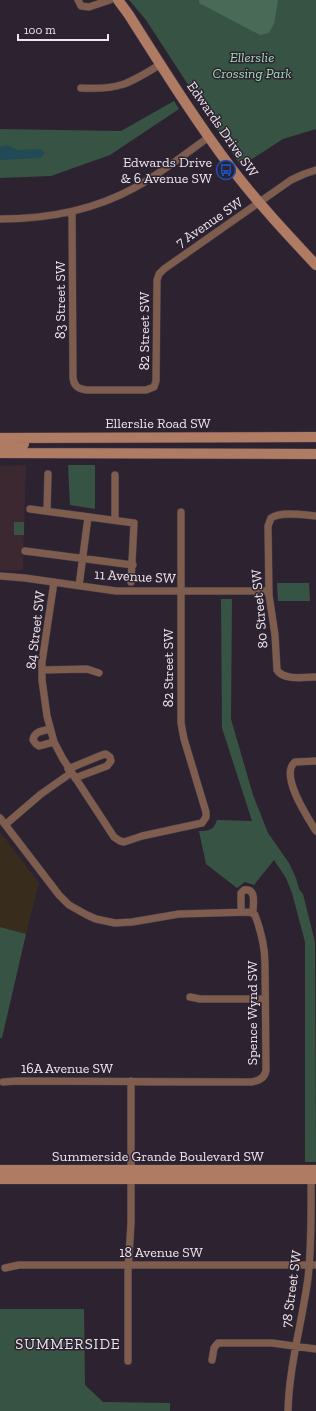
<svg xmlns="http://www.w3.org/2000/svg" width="316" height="1411" viewBox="0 0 316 1411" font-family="'Zilla Slab',serif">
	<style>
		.commercial { fill: #3b2830 }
		.education { fill: #382c1d }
		.green { fill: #375343 }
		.forest { fill: #486a56 }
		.water { fill: #204a56 }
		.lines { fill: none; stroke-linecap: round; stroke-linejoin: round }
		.street-casing { stroke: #483e4b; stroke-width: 8 }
		.secondary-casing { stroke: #483e4b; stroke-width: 11 }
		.street { stroke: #7f5d4e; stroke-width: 7 }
		.secondary { stroke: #b07b63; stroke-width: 10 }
		.labels { text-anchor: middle; stroke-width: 3; stroke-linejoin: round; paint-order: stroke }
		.park-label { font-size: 14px; font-style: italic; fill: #a1deba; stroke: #2d2330 }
		.street-label { font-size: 14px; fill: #ede6ee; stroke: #2d2330 }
		.poi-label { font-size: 14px; fill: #ede6ee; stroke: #2d2330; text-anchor: end }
		.neighbourhood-label { font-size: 15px; letter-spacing: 1px; fill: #ede6ee; stroke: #2d2330 }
	</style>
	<rect width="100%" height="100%" fill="#2d2330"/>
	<path class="commercial" d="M 26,465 L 23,570 L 0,570 L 0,466 Z"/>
	<path class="education" d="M 0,832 L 39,883 L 26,934 L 0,927 Z"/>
	<path class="green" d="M 129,0 L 316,0 L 316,129 L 283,139 L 241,166 L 146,20 Z
		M 174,101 L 179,109 L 110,155 L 51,176 L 0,178 L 0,129 L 121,131 Z
		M 68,465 L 95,465 L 95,509 L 70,505 Z
		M 14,522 L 24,522 L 24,535 L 14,535 Z
		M 277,583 L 309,583 L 310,601 L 278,601 Z
		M 221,599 L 232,599 L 231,719 L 253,795 L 268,833 L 289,863 L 296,878 L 299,889 L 303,894 L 315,942 L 316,1162 L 305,1162 L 305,942 L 292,893 L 286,878 L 274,860 L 254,885 L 245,882 L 237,888 L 206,864 L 199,831 C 209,831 214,830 217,820 L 252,821 L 222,728 Z
		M 0,927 L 26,934 L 2,1038 L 0,1038 Z
		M 0,1309 L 84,1309 L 85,1385 L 103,1402 L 170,1403 L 170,1411 L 0,1411 Z"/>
	<path class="forest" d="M 199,0 L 278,0 L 274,24 L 269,33 L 260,35 L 199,3 Z"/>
	<path class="water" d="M 6,145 L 18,150 L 41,149 L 44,153 L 42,157 L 37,158 L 1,160 L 0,157 L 0,147 Z"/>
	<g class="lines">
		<g class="street-casing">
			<path id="street" d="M 78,0 L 81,6 L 89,7 L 110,0
				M 81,88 C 119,90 129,84 161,64
				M 72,212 L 73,378 C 74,386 78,389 87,390 L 146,390 L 154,387 L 156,381 L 157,280 L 159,274 L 164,269 L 291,180 L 304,174 L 316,170
				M 0,219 C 48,219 93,211 136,187 C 161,173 185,154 209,137
				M 30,509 L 134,523 L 131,582
				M 47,511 L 48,474
				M 316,516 C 304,515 281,511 271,518 L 268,526 L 269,595 L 275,635 L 277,670 C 284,681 305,677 316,677
				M 115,520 L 115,475
				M 25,551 L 133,565
				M 0,576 L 25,578 L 116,591 L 269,591
				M 54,582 L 42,662 L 42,680 L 47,716 L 54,742 L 63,759 L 114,837 L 120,841 L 124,842 L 142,836 L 202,823 L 206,817 L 206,812 L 184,739 L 181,723 L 181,512
				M 79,586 L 88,517
				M 42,670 L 87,669 L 99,673
				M 50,729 C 43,731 34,731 33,740 L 36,744 L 39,746 L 54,742
				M 316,761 L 295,762 C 279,775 308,818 316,831
				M 68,769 L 102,755 L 106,754 L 110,757 L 111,761 L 107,766 L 75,778
				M 0,818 L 59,895 L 69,905 L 87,915 L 96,919 L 115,923 L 132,922 L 179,914 L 250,912 L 255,915 C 261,931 265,947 265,964 L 266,1070 C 265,1078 259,1081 251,1082 L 16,1081 L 3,1082
				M 6,824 L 41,794 L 71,773
				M 241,911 L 241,893 L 244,890 C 257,888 253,904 253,913
				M 190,997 L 200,999 L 265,999
				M 5,1268 L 19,1265 L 316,1265
				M 212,1360 L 214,1348 L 218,1343 L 272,1343 L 316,1349
				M 128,1361 L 128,1271 L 131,1223 L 131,1081
				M 288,1411 C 289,1366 302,1323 308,1278 C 312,1244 311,1209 311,1175"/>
		</g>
		<g class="secondary-casing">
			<path id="secondary" d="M 118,0 L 129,15 C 162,67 195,120 232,169 C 258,203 287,234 316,265
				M 0,438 L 316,437
				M 0,445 L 24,444
				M 0,453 L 316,454
				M 0,1170 L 316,1170
				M 0,1179 L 316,1179"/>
		</g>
		<use href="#street" class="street"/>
		<use href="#secondary" class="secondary"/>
	</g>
	<defs>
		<g id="bus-ring" transform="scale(1)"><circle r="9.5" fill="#2d2330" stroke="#1a4fb4" stroke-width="1.5"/><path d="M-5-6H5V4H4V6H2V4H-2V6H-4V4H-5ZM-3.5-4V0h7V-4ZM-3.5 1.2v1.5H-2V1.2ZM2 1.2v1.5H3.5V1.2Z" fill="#1a4fb4"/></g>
	</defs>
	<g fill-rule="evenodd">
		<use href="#bus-ring" x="226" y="170"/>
	</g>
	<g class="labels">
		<g class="park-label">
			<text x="252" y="62">Ellerslie<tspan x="252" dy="16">Crossing Park</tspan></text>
		</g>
		<g class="street-label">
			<text transform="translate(223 129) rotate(55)" y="5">Edwards Drive SW</text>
			<text transform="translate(209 222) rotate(-34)" y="5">7 Avenue SW</text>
			<text transform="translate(60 300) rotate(-90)" y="5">83 Street SW</text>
			<text transform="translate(144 331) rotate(-90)" y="5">82 Street SW</text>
			<text x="158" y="428">Ellerslie Road SW</text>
			<text transform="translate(135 576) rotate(3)" y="5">11 Avenue SW</text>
			<text transform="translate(259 609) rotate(-95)" y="5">80 Street SW</text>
			<text transform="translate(35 630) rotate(-83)" y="5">84 Street SW</text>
			<text transform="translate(168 668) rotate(-90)" y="5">82 Street SW</text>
			<text transform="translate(252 1013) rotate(-90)" y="5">Spence Wynd SW</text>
			<text x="67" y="1073">16A Avenue SW</text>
			<text x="158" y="1161">Summerside Grande Boulevard SW</text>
			<text x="161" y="1257">18 Avenue SW</text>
			<text transform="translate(291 1289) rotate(-82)" y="5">78 Street SW</text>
		</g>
		<g class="poi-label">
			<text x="212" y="167">Edwards Drive<tspan x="212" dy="16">&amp; 6 Avenue SW</tspan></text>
		</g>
		<g class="neighbourhood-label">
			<text x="68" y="1349">SUMMERSIDE</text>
		</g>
	</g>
	<path d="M18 34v6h90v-6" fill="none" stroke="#ede6ee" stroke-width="2"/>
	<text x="24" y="34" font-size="12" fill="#ede6ee" stroke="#2d2330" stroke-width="3" paint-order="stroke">100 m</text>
</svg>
